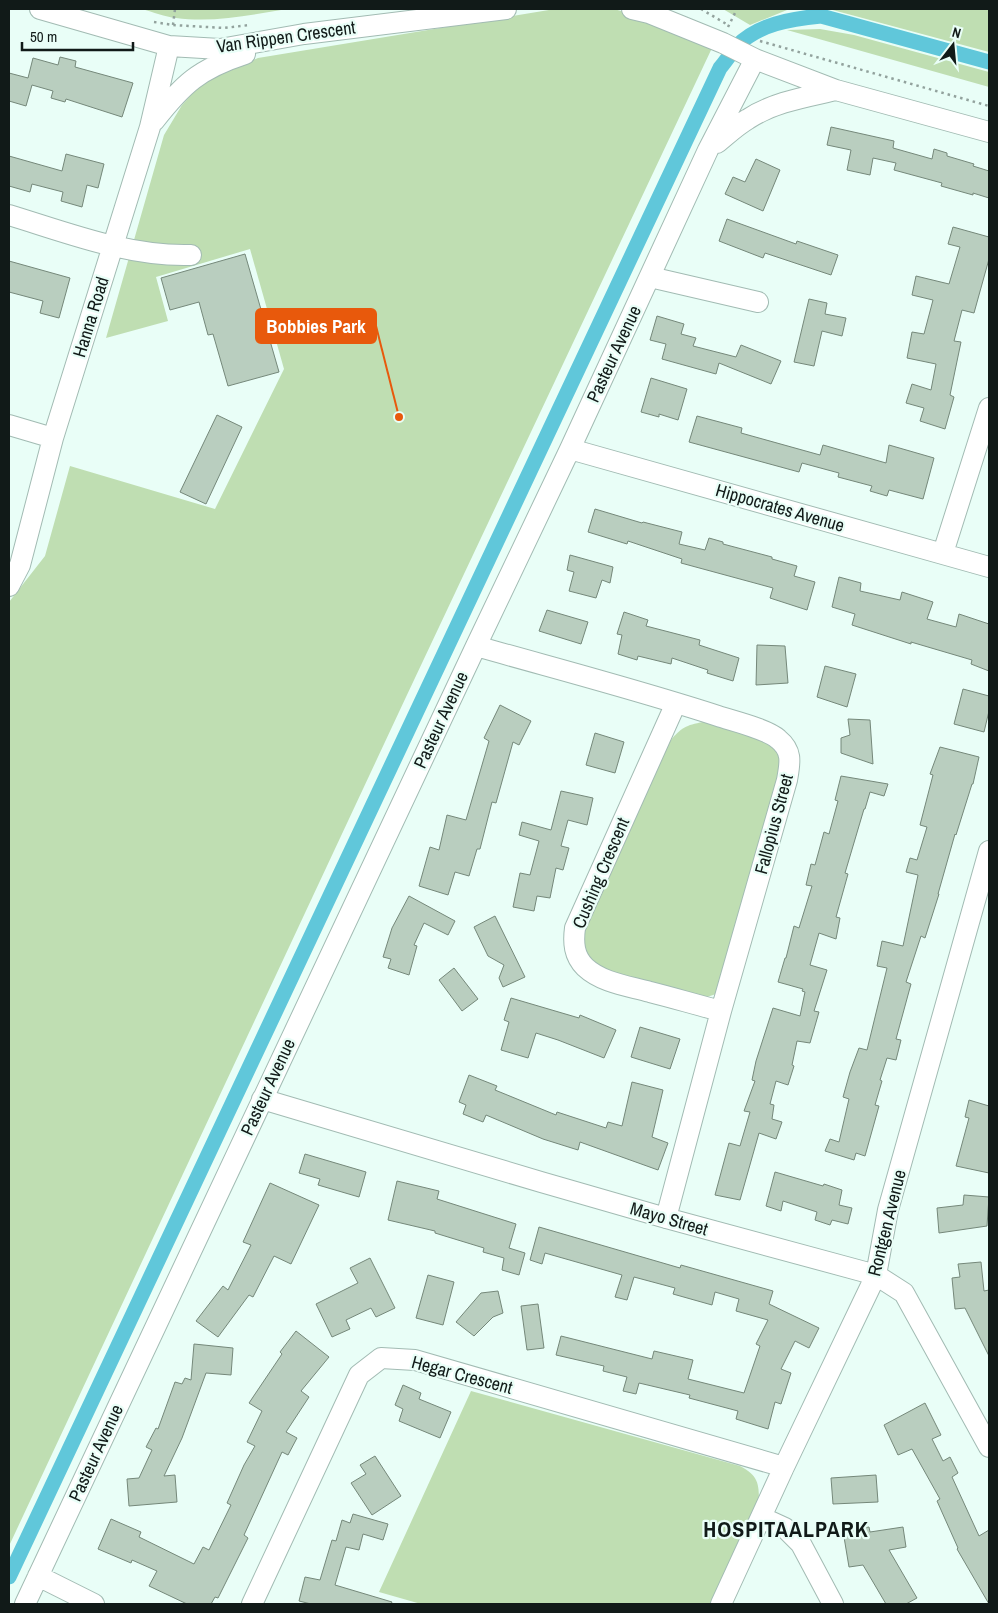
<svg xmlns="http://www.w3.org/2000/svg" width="998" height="1613" viewBox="0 0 998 1613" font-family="'Archivo Narrow',sans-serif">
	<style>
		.green { fill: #bfdeb2 }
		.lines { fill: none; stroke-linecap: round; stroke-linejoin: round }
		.canal { stroke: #60c7da; stroke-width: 15 }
		.building { fill: #b9cebf; stroke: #75887a }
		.minor-casing { stroke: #a2bbb3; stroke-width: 22 }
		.path { stroke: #92a29d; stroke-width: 2.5; stroke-dasharray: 2.5 4; stroke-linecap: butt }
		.minor { stroke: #fff; stroke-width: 20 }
		.labels { text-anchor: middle; stroke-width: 4.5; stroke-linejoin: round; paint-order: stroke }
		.street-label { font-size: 18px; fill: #111a18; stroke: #e9fef7 }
		.district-label { font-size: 22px; font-weight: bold; letter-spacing: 1px; fill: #111a18; stroke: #e9fef7 }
		.leader { fill: none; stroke: #e8590c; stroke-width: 2 }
		.callout-dot { fill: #e8590c; stroke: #e9fef7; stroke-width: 2 }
		.callout { fill: #e8590c; stroke: #e8590c; stroke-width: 2 }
		.callout-label { font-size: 19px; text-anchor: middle; font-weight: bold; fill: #fff }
	</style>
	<rect width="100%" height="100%" fill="#e9fef7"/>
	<path class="green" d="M 142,9 L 287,9 C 251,15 213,23 176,18 C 165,17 153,12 142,9 Z
		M 555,9 L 614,9 L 663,23 L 712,48 L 406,697 L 9,1546 L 9,602 L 45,556 L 70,466 L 215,509 L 284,369 L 250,249 L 156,277 L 168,321 L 106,338 L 164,135 L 182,105 L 203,82 L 258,58 Z
		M 723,9 L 794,9 L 787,10 L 750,25 Z
		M 829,9 L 989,9 L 989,52 Z
		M 820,29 L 854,35 L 989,72 L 989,87 L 787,30 Z
		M 703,722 L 772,740 L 785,762 L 716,994 L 701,999 L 595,969 L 581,951 L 583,925 L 670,741 C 681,728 686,725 703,722 Z
		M 471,1391 L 740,1466 C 758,1476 759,1482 759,1503 L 712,1604 L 421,1604 L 379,1592 Z"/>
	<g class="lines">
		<path class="canal" d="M 9,1577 L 720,68 C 726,61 731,53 737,46 C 758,24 791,19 821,16 L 989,62"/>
	</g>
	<path class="building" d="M 60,57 L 76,61 L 75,67 L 133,83 L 122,117 L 66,99 L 65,102 L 51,98 L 53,91 L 32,85 L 26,106 L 9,101 L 9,73 L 28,78 L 33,58 L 58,65 Z
		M 831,127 L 894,141 L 893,148 L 932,159 L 934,149 L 947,153 L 947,156 L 974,164 L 973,166 L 989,171 L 989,198 L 973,193 L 973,195 L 941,186 L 942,183 L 894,170 L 896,163 L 873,158 L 870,175 L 847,170 L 851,150 L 827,145 Z
		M 66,154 L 104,164 L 98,188 L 87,185 L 82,207 L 61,201 L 63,192 L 32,184 L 30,192 L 9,186 L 9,156 L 62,171 Z
		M 756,159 L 780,170 L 763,211 L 725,194 L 733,177 L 745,182 Z
		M 727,219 L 796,244 L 797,241 L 838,255 L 831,275 L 765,253 L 763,258 L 719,241 Z
		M 953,227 L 989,237 L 989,259 L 974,313 L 962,310 L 954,341 L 961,342 L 950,395 L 954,397 L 945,429 L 920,421 L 924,408 L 906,403 L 912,384 L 931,390 L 936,364 L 907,358 L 912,332 L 924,334 L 933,300 L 912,295 L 916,276 L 949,284 L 960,247 L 948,244 Z
		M 245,254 L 279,372 L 228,386 L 213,334 L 208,335 L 199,302 L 170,310 L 161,278 Z
		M 9,261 L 70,278 L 59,318 L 40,313 L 43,301 L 9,292 Z
		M 809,299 L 827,303 L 825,314 L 846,318 L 842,336 L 822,331 L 814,366 L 794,362 Z
		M 657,316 L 684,324 L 681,334 L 696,338 L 693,346 L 736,357 L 741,345 L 781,361 L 771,384 L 719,363 L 716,374 L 662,359 L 666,344 L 650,340 Z
		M 651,378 L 687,389 L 678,420 L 659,414 L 659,417 L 641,412 Z
		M 217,415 L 242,427 L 206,504 L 180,492 Z
		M 697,416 L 742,428 L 741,433 L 820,455 L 823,445 L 886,463 L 889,445 L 934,458 L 923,499 L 889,490 L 887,496 L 870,491 L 872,486 L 838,477 L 839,473 L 802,463 L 799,472 L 689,442 Z
		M 595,509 L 642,523 L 643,522 L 682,532 L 679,544 L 705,550 L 709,538 L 723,542 L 723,544 L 772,557 L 772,559 L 797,566 L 794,576 L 815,582 L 807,610 L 770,598 L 773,588 L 681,563 L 682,559 L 628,541 L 627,544 L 588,532 Z
		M 570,555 L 613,567 L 610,583 L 602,580 L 596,598 L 569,591 L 574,572 L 567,570 Z
		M 839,577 L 861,583 L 860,591 L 900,600 L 902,592 L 933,602 L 927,619 L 956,627 L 959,614 L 989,624 L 989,671 L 971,664 L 972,660 L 911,642 L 911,644 L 852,625 L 855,614 L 832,607 Z
		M 547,610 L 588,622 L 581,644 L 539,631 Z
		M 624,612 L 648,620 L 646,626 L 700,640 L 699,645 L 739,658 L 733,681 L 707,673 L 708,670 L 672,658 L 671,664 L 638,656 L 637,660 L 618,654 L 622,635 L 617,634 Z
		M 757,645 L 785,646 L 788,683 L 756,685 Z
		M 825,666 L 856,674 L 847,707 L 817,697 Z
		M 963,689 L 989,696 L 989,711 L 984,732 L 954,724 Z
		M 500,705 L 531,721 L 519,745 L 513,742 L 496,803 L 492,802 L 480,849 L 477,849 L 469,876 L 455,872 L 448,895 L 419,886 L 430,847 L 439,850 L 447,815 L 466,820 L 489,741 L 484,738 Z
		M 848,719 L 870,720 L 873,764 L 841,753 L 841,738 L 850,735 Z
		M 595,733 L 624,742 L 615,773 L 586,765 Z
		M 940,747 L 979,757 L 973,784 L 972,784 L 956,835 L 955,834 L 938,894 L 939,894 L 925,938 L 921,936 L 906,982 L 911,984 L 896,1039 L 901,1040 L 896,1060 L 887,1058 L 880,1080 L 882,1081 L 875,1105 L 879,1106 L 865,1156 L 856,1153 L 854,1160 L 825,1151 L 830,1139 L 839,1142 L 849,1099 L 843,1097 L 850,1072 L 859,1048 L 867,1050 L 887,968 L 877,966 L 882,941 L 903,946 L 918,875 L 906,872 L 910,858 L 917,860 L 927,827 L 920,825 L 933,775 L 930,774 Z
		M 841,776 L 888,784 L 884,796 L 870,792 L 865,809 L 864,809 L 845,873 L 848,874 L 836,917 L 840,918 L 836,939 L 819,933 L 810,965 L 827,970 L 814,1011 L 819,1012 L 810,1043 L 797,1041 L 792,1065 L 794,1066 L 788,1085 L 776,1081 L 770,1104 L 774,1105 L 772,1119 L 782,1122 L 776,1139 L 759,1133 L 740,1200 L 715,1195 L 729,1143 L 740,1146 L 750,1112 L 744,1111 L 755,1081 L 752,1080 L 756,1061 L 773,1008 L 800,1016 L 805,992 L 802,991 L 803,989 L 778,982 L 785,958 L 786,958 L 794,926 L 799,928 L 812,886 L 806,885 L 811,864 L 815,865 L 824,832 L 829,834 L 838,801 L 835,800 Z
		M 561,791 L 593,798 L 587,825 L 568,820 L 561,846 L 569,848 L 563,870 L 556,868 L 550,898 L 537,896 L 534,911 L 513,907 L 520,873 L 530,875 L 539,841 L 519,835 L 522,822 L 551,830 Z
		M 409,896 L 455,921 L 448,935 L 424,923 L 414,945 L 417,946 L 409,975 L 388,968 L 391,959 L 383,957 L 392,928 Z
		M 495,916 L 525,977 L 503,987 L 499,978 L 504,965 L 488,956 L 474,927 Z
		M 454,968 L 478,999 L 462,1011 L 439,980 Z
		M 511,998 L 579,1018 L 580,1015 L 616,1030 L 604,1058 L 558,1040 L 536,1033 L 528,1058 L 501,1050 L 509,1022 L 504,1020 Z
		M 640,1027 L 680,1039 L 670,1069 L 631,1057 Z
		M 469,1075 L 497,1086 L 495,1090 L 556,1115 L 557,1112 L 606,1128 L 608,1122 L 622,1126 L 632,1082 L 663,1090 L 652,1137 L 668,1143 L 658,1170 L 580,1142 L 578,1150 L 543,1139 L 486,1115 L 483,1122 L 463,1114 L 466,1105 L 459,1102 Z
		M 969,1100 L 989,1106 L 989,1173 L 956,1166 L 969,1118 L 965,1117 Z
		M 305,1154 L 366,1172 L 359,1197 L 318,1185 L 320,1179 L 299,1173 Z
		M 775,1172 L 823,1186 L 824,1184 L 842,1190 L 839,1205 L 852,1208 L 848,1224 L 832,1220 L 830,1225 L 815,1220 L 817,1212 L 783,1201 L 781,1211 L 766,1206 Z
		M 397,1181 L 439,1191 L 437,1199 L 516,1224 L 509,1248 L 525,1253 L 519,1275 L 502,1270 L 504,1258 L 483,1252 L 484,1248 L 435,1233 L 435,1231 L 388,1220 Z
		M 270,1183 L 319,1205 L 291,1264 L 274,1256 L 253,1297 L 249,1295 L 218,1337 L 196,1321 L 223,1286 L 228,1290 L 251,1245 L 243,1242 Z
		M 964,1195 L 989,1197 L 987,1226 L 939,1233 L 937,1208 L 963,1205 Z
		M 539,1227 L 680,1268 L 681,1265 L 773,1291 L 769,1304 L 819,1328 L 809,1348 L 795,1341 L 781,1369 L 791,1373 L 781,1404 L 775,1402 L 768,1429 L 736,1419 L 738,1411 L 689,1398 L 690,1395 L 639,1383 L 636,1394 L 623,1391 L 627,1377 L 603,1371 L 604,1366 L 556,1355 L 561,1336 L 652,1359 L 654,1351 L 693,1360 L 688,1379 L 744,1393 L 760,1346 L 756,1344 L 768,1320 L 736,1311 L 739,1299 L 715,1292 L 712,1305 L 673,1294 L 675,1288 L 634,1277 L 627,1300 L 615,1297 L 622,1275 L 545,1253 L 542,1264 L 530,1260 Z
		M 370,1258 L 395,1308 L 376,1317 L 371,1308 L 346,1320 L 350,1329 L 332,1337 L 316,1304 L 358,1283 L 350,1268 Z
		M 981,1262 L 984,1291 L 989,1290 L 989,1356 L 965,1308 L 955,1309 L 952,1278 L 960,1277 L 958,1264 Z
		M 428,1275 L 454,1282 L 443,1325 L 416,1318 Z
		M 498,1291 L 503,1313 L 493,1317 L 474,1336 L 456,1322 L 481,1293 Z
		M 538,1304 L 544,1348 L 527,1350 L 521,1306 Z
		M 296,1331 L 329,1357 L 301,1391 L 309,1397 L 286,1432 L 297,1438 L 288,1455 L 282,1452 L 244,1535 L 248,1538 L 218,1598 L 215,1597 L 211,1604 L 187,1604 L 149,1586 L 157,1571 L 132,1560 L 131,1563 L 98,1549 L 111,1519 L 141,1532 L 139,1537 L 194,1564 L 203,1547 L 209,1550 L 231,1505 L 227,1503 L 244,1465 L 255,1446 L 247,1442 L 262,1411 L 249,1403 L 282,1354 L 280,1352 Z
		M 194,1344 L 233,1348 L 231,1375 L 206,1373 L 182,1438 L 164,1476 L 175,1475 L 177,1502 L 129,1506 L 127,1479 L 139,1478 L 152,1450 L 146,1447 L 156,1428 L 158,1429 L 175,1382 L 182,1384 L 185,1378 L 191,1380 Z
		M 403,1385 L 421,1393 L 419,1399 L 451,1412 L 440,1438 L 399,1421 L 403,1409 L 395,1405 Z
		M 925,1403 L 941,1435 L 932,1439 L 943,1461 L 950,1457 L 958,1473 L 952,1477 L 979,1536 L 989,1530 L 989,1604 L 957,1549 L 958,1548 L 937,1501 L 940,1499 L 912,1449 L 898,1455 L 884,1425 Z
		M 375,1456 L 401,1496 L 372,1515 L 351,1483 L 366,1474 L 360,1465 Z
		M 876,1475 L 878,1502 L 833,1504 L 831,1478 Z
		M 353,1514 L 388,1524 L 383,1540 L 363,1534 L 359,1550 L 346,1547 L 335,1585 L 392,1602 L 391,1604 L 311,1604 L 299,1601 L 305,1577 L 320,1580 L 332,1540 L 336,1541 L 342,1520 L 350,1523 Z
		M 869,1527 L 870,1532 L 903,1527 L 906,1547 L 889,1550 L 917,1598 L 906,1604 L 886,1604 L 863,1565 L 849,1567 L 843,1531 Z"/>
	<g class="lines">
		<g class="minor-casing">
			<path id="minor" d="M 40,9 L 169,46 L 220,49 L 304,34 L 506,9
				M 632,9 L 649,13 L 723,43 L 755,59 L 836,90 L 989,132
				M 154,121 C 183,84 199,69 245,54
				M 717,143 C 727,135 736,126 748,119 C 774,102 806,97 836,90
				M 9,215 C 68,233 129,257 191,255
				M 650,277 L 758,302
				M 9,425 L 53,438
				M 570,449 L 989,567
				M 943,553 L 989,408
				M 9,586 L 20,565 L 53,438 L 150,127 L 169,46
				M 476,646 C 557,669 638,690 718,716 C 733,721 767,729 778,739 C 793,751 790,763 787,780 L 721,1011 L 666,1218
				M 676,703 L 575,928 C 573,943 574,956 585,967 C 602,983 629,986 650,992 C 674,998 697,1005 721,1011
				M 262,1099 L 541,1182 L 666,1218 L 876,1275 L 904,1293 L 989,1447
				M 761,1517 L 785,1528 L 801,1544 L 833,1604
				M 38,1576 L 94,1604
				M 25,1604 L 476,646 L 570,449 L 708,150 L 755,59
				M 252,1604 L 359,1375 L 381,1358 L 415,1360 L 784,1467
				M 721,1604 L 784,1467 L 876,1275 L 888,1210 L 989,851"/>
		</g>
		<path class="path" d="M 701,9 L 728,25
			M 154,22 L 173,25 L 224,28 L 250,25
			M 173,25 L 175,9
			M 728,27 L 737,9
			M 760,41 L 989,106"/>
		<use href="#minor" class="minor"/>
	</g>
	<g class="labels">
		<g class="street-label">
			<text transform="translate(286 37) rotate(-8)" y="6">Van Rippen Crescent</text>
			<text transform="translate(91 317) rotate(-73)" y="6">Hanna Road</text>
			<text transform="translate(614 354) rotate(-65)" y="6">Pasteur Avenue</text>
			<text transform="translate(780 508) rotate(16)" y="6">Hippocrates Avenue</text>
			<text transform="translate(441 720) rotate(-65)" y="6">Pasteur Avenue</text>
			<text transform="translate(774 824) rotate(-75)" y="6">Fallopius Street</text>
			<text transform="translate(601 873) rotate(-67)" y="6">Cushing Crescent</text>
			<text transform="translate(268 1087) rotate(-65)" y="6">Pasteur Avenue</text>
			<text transform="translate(669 1219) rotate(16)" y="6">Mayo Street</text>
			<text transform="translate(887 1223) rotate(-76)" y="6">Rontgen Avenue</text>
			<text transform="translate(462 1375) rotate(15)" y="6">Hegar Crescent</text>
			<text transform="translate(96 1453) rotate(-65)" y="6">Pasteur Avenue</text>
		</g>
		<g class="district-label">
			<text x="786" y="1537">HOSPITAALPARK</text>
		</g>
	</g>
	<path class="leader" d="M399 417L376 326"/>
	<circle class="callout-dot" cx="399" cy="417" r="5"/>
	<rect class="callout" x="256" y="309" width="120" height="34" rx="5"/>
	<g class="callout-label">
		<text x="316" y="333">Bobbies Park</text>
	</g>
	<rect width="998" height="1613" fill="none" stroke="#111a18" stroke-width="20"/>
	<g transform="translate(953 45) rotate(16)" stroke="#e9fef7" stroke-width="4" paint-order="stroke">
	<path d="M0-4L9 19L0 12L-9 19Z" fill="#111a18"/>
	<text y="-8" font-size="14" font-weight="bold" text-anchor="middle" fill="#111a18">N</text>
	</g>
	<path d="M22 42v8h111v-8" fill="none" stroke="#111a18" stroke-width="2.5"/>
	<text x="30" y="42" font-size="15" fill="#111a18" stroke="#e9fef7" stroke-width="4" paint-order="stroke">50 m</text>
</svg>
